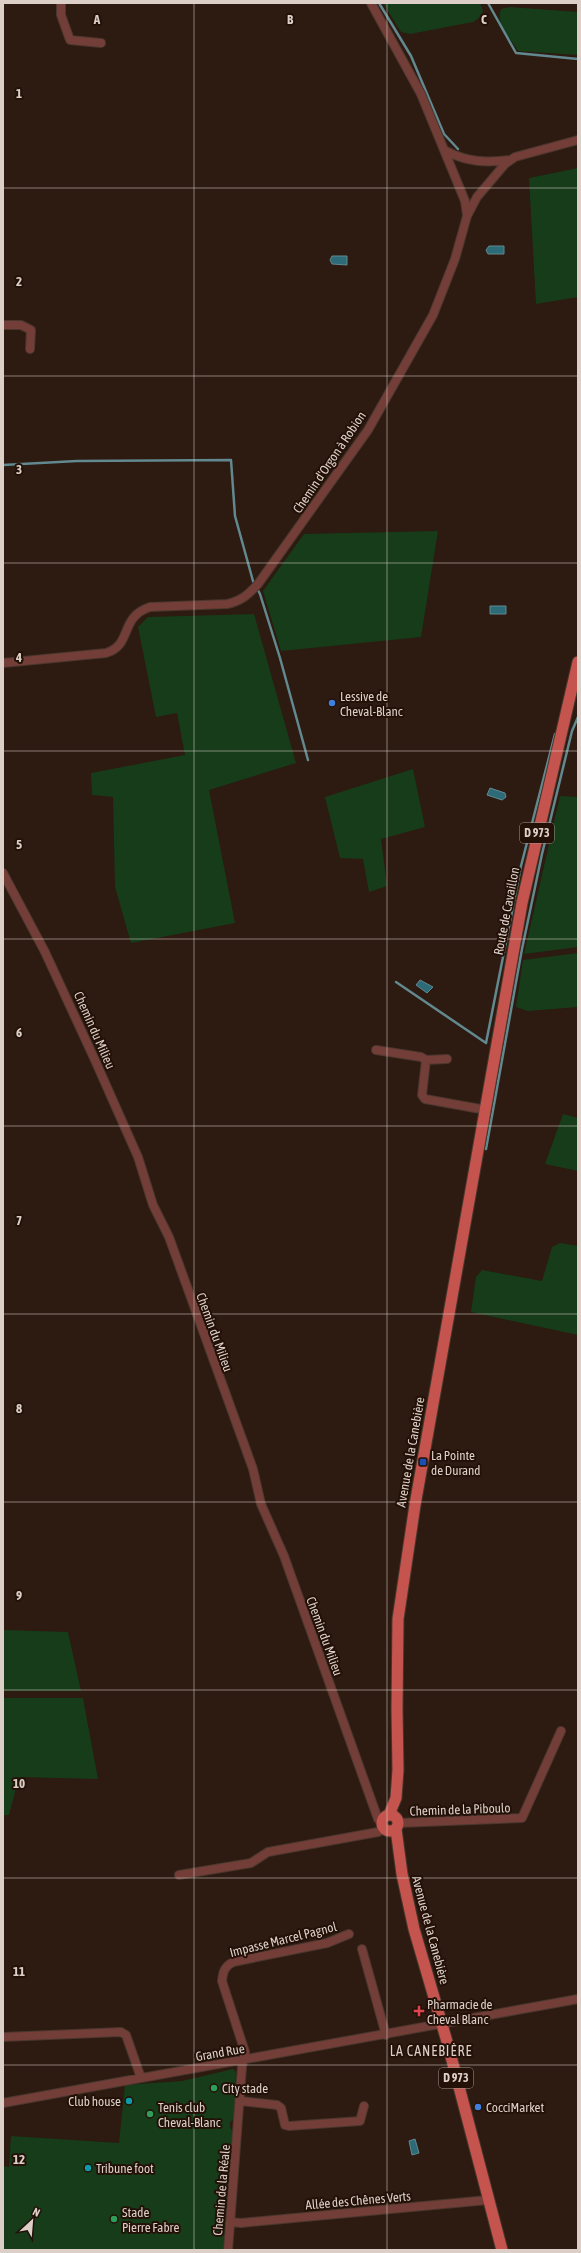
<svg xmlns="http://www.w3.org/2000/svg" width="581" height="2253" viewBox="0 0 581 2253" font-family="'Asap Condensed',sans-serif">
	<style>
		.green { fill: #163c1a }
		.water { fill: #2c6b77; stroke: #61898f }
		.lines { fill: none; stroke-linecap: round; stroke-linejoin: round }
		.stream { stroke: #61898f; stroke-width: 2.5 }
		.minor-casing { stroke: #49372d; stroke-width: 10 }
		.major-casing { stroke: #49372d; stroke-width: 13 }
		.minor { stroke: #733d38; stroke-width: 8 }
		.major { stroke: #c5544e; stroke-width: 11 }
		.grid { fill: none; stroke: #dccfc8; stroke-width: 1; stroke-opacity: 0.55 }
		.shop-dot { fill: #3f7fe0; stroke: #231107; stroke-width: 1.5 }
		.transit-dot { fill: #1a4fb4; stroke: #231107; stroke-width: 1.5 }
		.health-dot { fill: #e0444e; stroke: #231107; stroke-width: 1.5 }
		.leisure-dot { fill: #2e9e5b; stroke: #231107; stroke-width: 1.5 }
		.culture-dot { fill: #0f9aa8; stroke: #231107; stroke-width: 1.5 }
		.labels { text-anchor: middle; stroke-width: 4; stroke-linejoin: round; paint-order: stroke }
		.shield { fill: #231107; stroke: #a4968e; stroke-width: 1 }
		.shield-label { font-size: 12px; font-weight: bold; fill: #dccfc8 }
		.street-label { font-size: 13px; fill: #dccfc8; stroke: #231107 }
		.poi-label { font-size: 13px; fill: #dccfc8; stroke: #231107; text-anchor: start }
		.neighbourhood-label { font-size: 14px; letter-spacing: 1px; fill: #dccfc8; stroke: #231107 }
		.grid-label { font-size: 13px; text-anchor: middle; font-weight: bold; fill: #dccfc8; stroke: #231107; stroke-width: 4; stroke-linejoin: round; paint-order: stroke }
	</style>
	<rect width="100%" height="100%" fill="#2d1a10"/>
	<path class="green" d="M 383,3 L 480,3 L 483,11 L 479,18 L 473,22 L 410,34 L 401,32 Z
		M 510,7 L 578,12 L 578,55 L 518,51 C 511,38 495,25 501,9 Z
		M 578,168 L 578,297 L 536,304 L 529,178 Z
		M 438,531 L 421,637 L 281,651 L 263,591 L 304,534 Z
		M 254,614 L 296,763 L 209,790 L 235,923 L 131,943 L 115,887 L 113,797 L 92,795 L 91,773 L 185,755 L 177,713 L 156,717 L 138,627 L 148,617 Z
		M 413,769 L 425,827 L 381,839 L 387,886 L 369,892 L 363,859 L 340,858 L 325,797 Z
		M 560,796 L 578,797 L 578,947 L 524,954 Z
		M 578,953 L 578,1007 L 528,1011 L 516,1007 L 523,960 Z
		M 563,1114 L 578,1118 L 578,1171 L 545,1164 Z
		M 560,1243 L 578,1246 L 578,1335 L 471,1312 L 476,1277 L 482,1270 L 542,1281 L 552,1247 Z
		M 3,1630 L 68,1632 L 81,1691 L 3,1691 Z
		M 3,1698 L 83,1698 L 98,1779 L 19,1777 L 9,1815 L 3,1815 Z
		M 233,2069 L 236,2072 L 235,2119 L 230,2122 L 230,2127 L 233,2132 L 231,2164 L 223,2250 L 3,2250 L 3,2166 L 9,2167 L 11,2136 L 119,2143 L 125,2085 L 182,2081 Z"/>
	<path class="water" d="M 489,246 L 504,246 L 504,254 L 488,254 L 486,250 Z
		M 332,256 L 347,256 L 347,265 L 332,264 L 330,260 Z
		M 490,606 L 506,606 L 506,614 L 490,614 Z
		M 490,788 L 505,793 L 506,797 L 502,800 L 487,795 Z
		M 420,980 L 433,987 L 427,993 L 416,985 Z
		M 415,2139 L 419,2153 L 412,2155 L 409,2141 Z"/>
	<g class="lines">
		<path class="stream" d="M 379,3 L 411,56 L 444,134 L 458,149
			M 488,3 L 516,53 L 578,59
			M 3,465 L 77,461 L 231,460 L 235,516 L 253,581 L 260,594 L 280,658 L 308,760
			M 396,982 L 486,1043 L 521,866 L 555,734
			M 486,1149 L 522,949 L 542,854 L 572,731 L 578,717"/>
		<g class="minor-casing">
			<path id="minor" d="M 61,3 L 61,15 L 70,40 L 101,43
				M 371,3 L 421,94 L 465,201 L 467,215
				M 446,151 C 467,162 486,163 510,160
				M 3,325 L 21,325 L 31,330 L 30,349
				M 3,663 L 106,653 C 133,645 119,617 150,607 L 227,604 C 241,601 248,595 258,584 L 368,430 L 433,315 L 455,259 L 467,216 L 477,197 L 505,164 L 515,157 L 578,140
				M 3,873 L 45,952 L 94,1058 L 138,1157 L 153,1205 L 169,1237 L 253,1469 L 261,1504 L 284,1556 L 378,1819 L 382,1823
				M 376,1050 L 421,1057 L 426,1060 L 422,1095 L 425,1099 L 486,1110
				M 426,1060 L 447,1059
				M 399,1823 L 522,1818 L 561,1731
				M 179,1875 L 251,1863 L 268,1852 L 378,1832 L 384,1829
				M 362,1949 L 386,2035
				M 3,2037 L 121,2032 L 126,2035 L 141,2078
				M 241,2101 L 277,2105 L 281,2108 L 285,2125 L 289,2126 L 360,2121 L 364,2106
				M 3,2103 L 578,1999
				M 230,2222 L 241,2223 L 488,2200
				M 228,2250 L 242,2067 L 245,2052 L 222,1981 C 223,1972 224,1967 233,1962 L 327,1943 L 349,1934"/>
		</g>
		<g class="major-casing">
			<path id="major" d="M382 1823a8 8 0 1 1 16 0a8 8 0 1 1-16 0Z
				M 389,1815 L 396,1798 L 398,1770 L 397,1709 L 398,1619 L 415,1505 L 522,903 L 578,662
				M 396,1829 L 402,1874 L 414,1929 L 448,2045 L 502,2250"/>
		</g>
		<use href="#minor" class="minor"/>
		<use href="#major" class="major"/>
	</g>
	<path class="grid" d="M 194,3 L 194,2250M 387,3 L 387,2250M 3,188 L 578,188M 3,376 L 578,376M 3,563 L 578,563M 3,751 L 578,751M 3,939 L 578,939M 3,1126 L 578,1126M 3,1314 L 578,1314M 3,1502 L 578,1502M 3,1690 L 578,1690M 3,1878 L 578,1878M 3,2065 L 578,2065"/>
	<g class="shop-dot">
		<circle cx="332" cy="703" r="4"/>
		<circle cx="478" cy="2107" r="4"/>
	</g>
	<rect class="transit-dot" x="419" y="1458" width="8" height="8" rx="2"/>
	<path class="health-dot" d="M417 2005h4v4h4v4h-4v4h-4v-4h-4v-4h4z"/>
	<g class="leisure-dot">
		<circle cx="214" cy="2088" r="4"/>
		<circle cx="150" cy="2114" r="4"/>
		<circle cx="114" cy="2219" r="4"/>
	</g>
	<g class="culture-dot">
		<circle cx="129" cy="2101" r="4"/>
		<circle cx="88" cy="2168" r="4"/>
	</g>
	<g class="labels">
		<g class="shield">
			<rect x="520" y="823" width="34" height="20" rx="3"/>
			<rect x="439" y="2068" width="34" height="20" rx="3"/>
		</g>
		<g class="shield-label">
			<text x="537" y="837">D 973</text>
			<text x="456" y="2082">D 973</text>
		</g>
		<g class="street-label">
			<text transform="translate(329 462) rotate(-56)" y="5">Chemin d'Orgon à Robion</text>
			<text transform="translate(506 911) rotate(-79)" y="5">Route de Cavaillon</text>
			<text transform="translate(95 1030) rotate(66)" y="5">Chemin du Milieu</text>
			<text transform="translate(215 1332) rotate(70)" y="5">Chemin du Milieu</text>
			<text transform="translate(410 1452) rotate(-80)" y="5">Avenue de la Canebière</text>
			<text transform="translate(325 1636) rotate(70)" y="5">Chemin du Milieu</text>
			<text transform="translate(460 1809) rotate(-2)" y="5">Chemin de la Piboulo</text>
			<text transform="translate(431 1930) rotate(75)" y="5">Avenue de la Canebière</text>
			<text transform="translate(283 1939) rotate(-14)" y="5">Impasse Marcel Pagnol</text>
			<text transform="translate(220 2052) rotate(-10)" y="5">Grand Rue</text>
			<text transform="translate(221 2190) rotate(-85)" y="5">Chemin de la Réale</text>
			<text transform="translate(358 2200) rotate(-5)" y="5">Allée des Chênes Verts</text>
		</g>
		<g class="poi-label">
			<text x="340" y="701">Lessive de<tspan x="340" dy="15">Cheval-Blanc</tspan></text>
			<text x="431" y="1460">La Pointe<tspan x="431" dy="15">de Durand</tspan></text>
			<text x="427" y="2009">Pharmacie de<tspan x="427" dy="15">Cheval Blanc</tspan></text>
			<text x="222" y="2093">City stade</text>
			<text x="121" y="2106" text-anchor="end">Club house</text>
			<text x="158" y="2112">Tenis club<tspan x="158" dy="15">Cheval-Blanc</tspan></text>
			<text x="486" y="2112">CocciMarket</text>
			<text x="96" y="2173">Tribune foot</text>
			<text x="122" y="2217">Stade<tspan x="122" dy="15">Pierre Fabre</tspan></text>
		</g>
		<g class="neighbourhood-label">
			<text x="431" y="2056">LA CANEBIÈRE</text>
		</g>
	</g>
	<g class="grid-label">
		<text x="97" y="24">A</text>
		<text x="290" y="24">B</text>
		<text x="484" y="24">C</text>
		<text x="19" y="98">1</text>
		<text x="19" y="286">2</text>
		<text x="19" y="474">3</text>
		<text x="19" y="662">4</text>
		<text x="19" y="849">5</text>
		<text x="19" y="1037">6</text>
		<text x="19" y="1225">7</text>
		<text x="19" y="1413">8</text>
		<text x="19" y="1600">9</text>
		<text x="19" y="1788">10</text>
		<text x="19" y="1976">11</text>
		<text x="19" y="2164">12</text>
	</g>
	<rect width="581" height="2253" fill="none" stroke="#dccfc8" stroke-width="8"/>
	<g transform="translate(32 2221) rotate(26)" stroke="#231107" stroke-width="3" paint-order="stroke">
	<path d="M0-3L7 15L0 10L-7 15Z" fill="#dccfc8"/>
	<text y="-6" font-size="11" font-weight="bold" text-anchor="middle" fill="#dccfc8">N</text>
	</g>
</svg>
